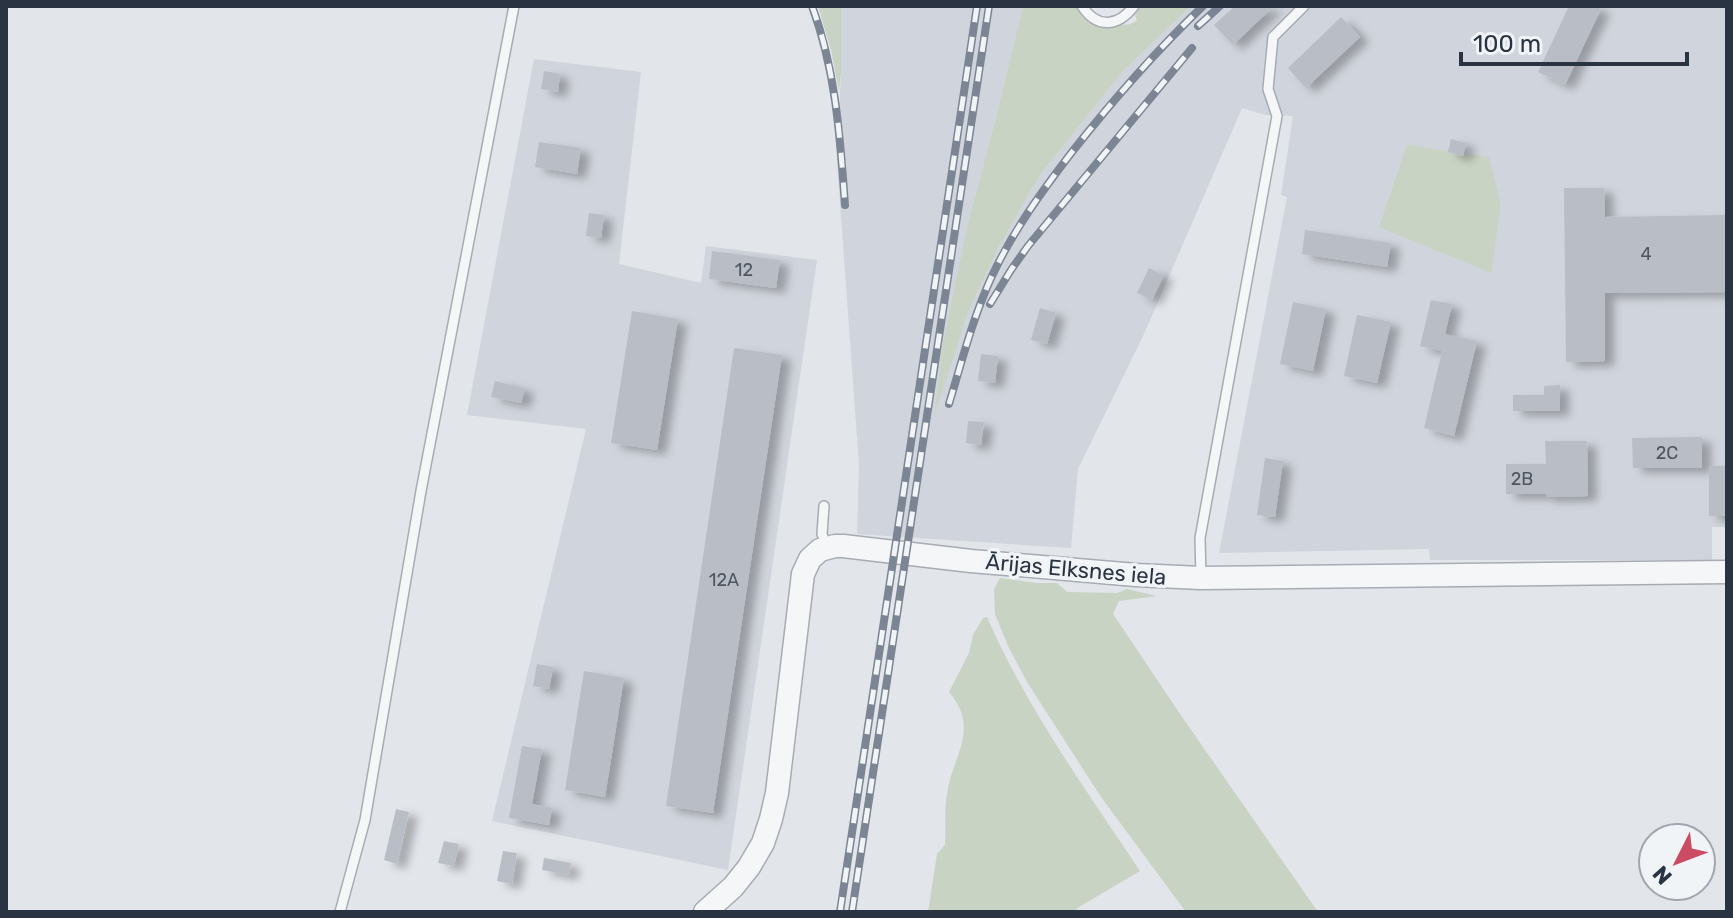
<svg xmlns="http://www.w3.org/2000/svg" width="1733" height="918" viewBox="0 0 1733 918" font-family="Rubik,sans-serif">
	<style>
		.built { fill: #d0d4dc }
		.green { fill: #c8d3c3 }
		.building { fill: #b9bec6; filter: url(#shadow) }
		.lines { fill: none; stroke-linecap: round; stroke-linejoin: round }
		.service-casing { stroke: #a7acb4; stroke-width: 12 }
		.tertiary-casing { stroke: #a7acb4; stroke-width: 25 }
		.service { stroke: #f4f6f8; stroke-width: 9 }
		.tertiary { stroke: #f4f6f8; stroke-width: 22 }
		.rail-casing { stroke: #7b8593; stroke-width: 8 }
		.rail { stroke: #f1f4f7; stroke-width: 5; stroke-dasharray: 15; stroke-linecap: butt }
		.labels { text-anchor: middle; stroke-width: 7; stroke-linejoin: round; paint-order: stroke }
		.number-label { font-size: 18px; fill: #4e5662 }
		.street-label { font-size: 22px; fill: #2a3341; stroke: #f1f4f7 }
	</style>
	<defs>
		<filter id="shadow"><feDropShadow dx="9" dy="5" stdDeviation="4" flood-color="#0004"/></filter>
	</defs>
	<rect width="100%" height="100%" fill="#e2e5ea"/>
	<path class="built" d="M 841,6 L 1023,6 L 995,121 L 969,219 L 935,410 L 969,310 L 1000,245 L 1040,175 L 1123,71 L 1191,6 L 1727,6 L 1727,527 L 1712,527 L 1712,560 L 1430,560 L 1429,549 L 1219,553 L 1287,197 L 1281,195 L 1293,116 L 1265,115 L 1242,108 L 1144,334 L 1078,469 L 1071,548 L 857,534 L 859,465 L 837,162 L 841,72 Z
		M 534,59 L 641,72 L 619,264 L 701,283 L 706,246 L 817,260 L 728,870 L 492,821 L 586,429 L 467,415 Z"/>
	<path class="green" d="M 818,6 L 841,6 L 841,72 L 839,91 L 831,50 Z
		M 1023,6 L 1078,6 C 1087,23 1099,27 1118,25 C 1127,24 1130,26 1137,20 L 1135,15 L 1140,6 L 1191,6 L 1123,71 L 1040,175 L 1000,245 L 969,310 L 934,416 L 943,343 L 969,219 L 995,121 Z
		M 1407,145 L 1489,157 L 1501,205 L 1491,273 L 1379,227 Z
		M 1000,578 L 1037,583 L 1057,583 L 1067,592 L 1117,593 L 1127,589 L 1157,596 L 1119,601 L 1113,614 L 1180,714 L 1318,912 L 1186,912 L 1101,797 L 1027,682 L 1008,646 L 995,614 L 994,589 Z
		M 987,617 C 1027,709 1085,788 1140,871 L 1079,907 L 1074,912 L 928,912 L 937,854 L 945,845 C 946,829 944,811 947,794 C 952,756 981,730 949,692 L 969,653 L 973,635 L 983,618 Z"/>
	<path class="building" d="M 1235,6 L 1274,6 L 1233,45 L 1214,25 Z
		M 1569,6 L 1594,6 L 1601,9 L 1565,85 L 1538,72 Z
		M 1341,17 L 1360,37 L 1306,88 L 1288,68 Z
		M 544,71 L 560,74 L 558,92 L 541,89 Z
		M 1451,139 L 1466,143 L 1463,156 L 1448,152 Z
		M 539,142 L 581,148 L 577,174 L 535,167 Z
		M 1564,188 L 1604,188 L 1605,217 L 1727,215 L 1727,292 L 1605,293 L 1605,361 L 1566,362 Z
		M 589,213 L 604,215 L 601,238 L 586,236 Z
		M 1305,230 L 1391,243 L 1387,267 L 1302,254 Z
		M 712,251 L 780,260 L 776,288 L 709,279 Z
		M 1149,268 L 1164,275 L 1152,300 L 1137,293 Z
		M 1431,300 L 1452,304 L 1445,334 L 1477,341 L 1454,436 L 1424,428 L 1442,351 L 1420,346 Z
		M 1293,302 L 1326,309 L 1313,371 L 1280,364 Z
		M 1040,308 L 1056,313 L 1047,344 L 1031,340 Z
		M 632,311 L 678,319 L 657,450 L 611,443 Z
		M 1357,315 L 1391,322 L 1377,383 L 1344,376 Z
		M 734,348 L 782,355 L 713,813 L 666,806 Z
		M 981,354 L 998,356 L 995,383 L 978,381 Z
		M 495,381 L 525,388 L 521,403 L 491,397 Z
		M 1560,385 L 1560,411 L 1513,411 L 1513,395 L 1544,395 L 1544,386 Z
		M 968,421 L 984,422 L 981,445 L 966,443 Z
		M 1702,437 L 1702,468 L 1633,468 L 1632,438 Z
		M 1545,441 L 1587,441 L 1588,496 L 1546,497 L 1546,494 L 1506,494 L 1506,464 L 1546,464 Z
		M 1265,458 L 1283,461 L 1275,517 L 1257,515 Z
		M 1709,466 L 1727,466 L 1727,516 L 1709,516 Z
		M 537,664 L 553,667 L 549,689 L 533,686 Z
		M 584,671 L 624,678 L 605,797 L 565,790 Z
		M 522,746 L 542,749 L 532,804 L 552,808 L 549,825 L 509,818 Z
		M 396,809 L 409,812 L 397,864 L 384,860 Z
		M 444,841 L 459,844 L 454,866 L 438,863 Z
		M 503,851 L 517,853 L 512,884 L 497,881 Z
		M 544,858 L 571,863 L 569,875 L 542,870 Z"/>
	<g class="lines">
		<g class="service-casing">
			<path id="service" d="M 1082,6 C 1097,29 1118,27 1134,6
				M 824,506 L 822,534 L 827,547
				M 1201,578 L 1200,538 L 1277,116 L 1268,89 L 1273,37 L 1304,6
				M 340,912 L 365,820 L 421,491 L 514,6"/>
		</g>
		<g class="tertiary-casing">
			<path id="tertiary" d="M 705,912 L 733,887 L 749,867 L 763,843 L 771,819 L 777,793 L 803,574 L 810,559 L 820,550 L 835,546 L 843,546 L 971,561 L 1136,575 L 1201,578 L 1727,572"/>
		</g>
		<use href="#service" class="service"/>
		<use href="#tertiary" class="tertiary"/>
		<g class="rail-casing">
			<path id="rail" d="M 812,6 C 836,71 840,137 845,205
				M 1198,26 L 1220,6
				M 990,304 L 1011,270 L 1028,246 L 1192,48
				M 949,404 C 962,361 973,317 992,276 C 1013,231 1042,191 1072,152 C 1113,100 1155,52 1203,6
				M 840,912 L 977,6
				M 852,912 L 989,6"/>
		</g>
		<use href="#rail" class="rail"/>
	</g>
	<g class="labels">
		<g class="number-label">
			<text x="1646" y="260">4</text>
			<text x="744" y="276">12</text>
			<text x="1667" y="459">2C</text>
			<text x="1522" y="485">2B</text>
			<text x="724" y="586">12A</text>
		</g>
		<g class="street-label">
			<text transform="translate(1076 569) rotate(5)" y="8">Ārijas Elksnes iela</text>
		</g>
	</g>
	<rect width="1733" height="918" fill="none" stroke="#2a3341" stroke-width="16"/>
	<g transform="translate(1677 862) rotate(228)"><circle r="38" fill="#f1f4f7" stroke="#a1a7ae" stroke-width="2"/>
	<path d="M0-6L14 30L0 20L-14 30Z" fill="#cb4b62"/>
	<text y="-12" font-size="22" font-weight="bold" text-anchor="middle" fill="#2a3341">N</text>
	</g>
	<path d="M1461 52v12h226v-12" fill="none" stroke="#2a3341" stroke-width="4"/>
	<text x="1473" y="52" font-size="24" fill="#2a3341" stroke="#f1f4f7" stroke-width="6" paint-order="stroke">100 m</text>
</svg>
